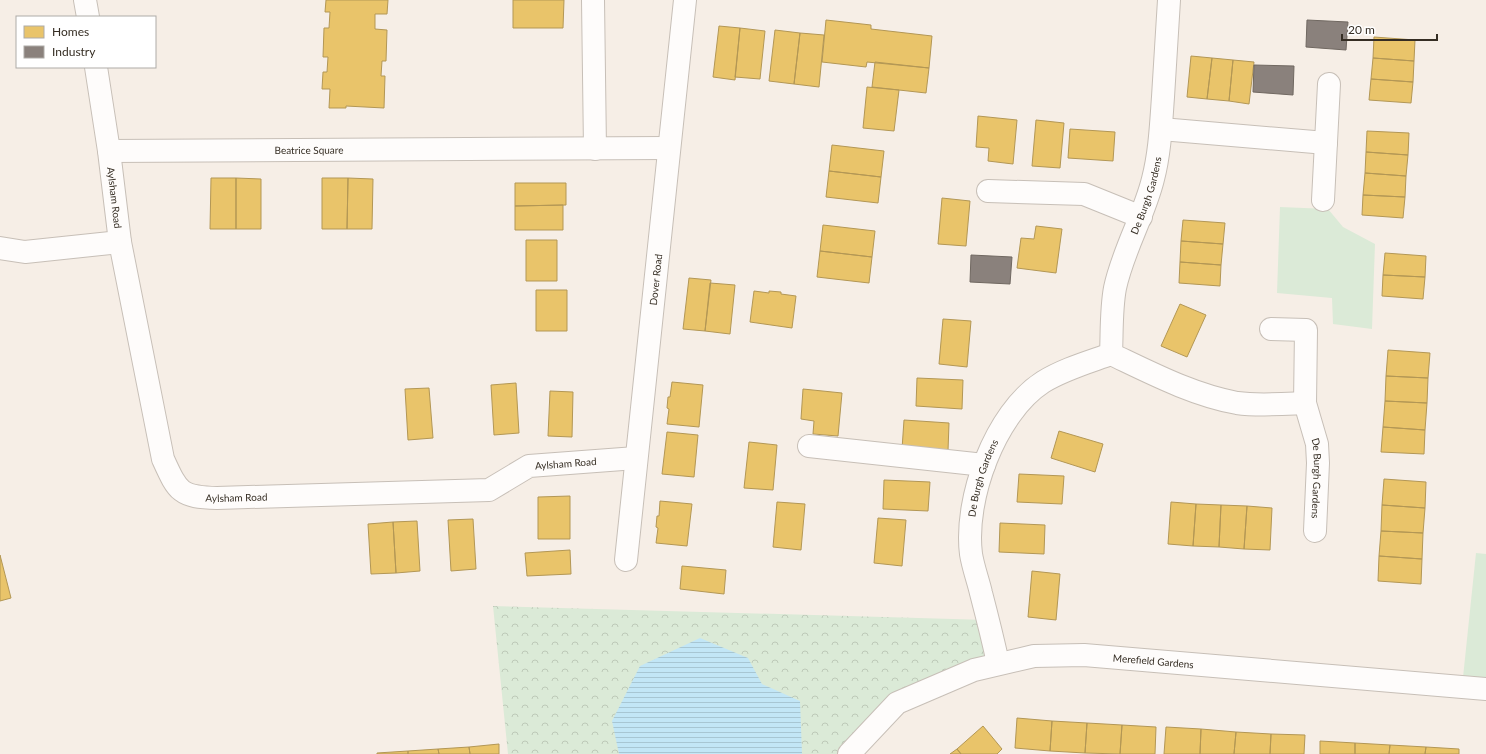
<svg xmlns="http://www.w3.org/2000/svg" width="1486" height="754" viewBox="0 0 1486 754" font-family="Lato,sans-serif">
	<style>
		.grass { fill: #dbead7 }
		.forest { fill: url(#forest-crowns) }
		.water { fill: url(#water-rules) }
		.homes { fill: #e9c46a; stroke: #b39755 }
		.industry { fill: #8a817c; stroke: #706861 }
		.lines { fill: none; stroke-linecap: round; stroke-linejoin: round }
		.minor-casing { stroke: #c7bfb7; stroke-width: 24 }
		.minor { stroke: #fefcfb; stroke-width: 22 }
		.labels { text-anchor: middle; stroke-width: 4; stroke-linejoin: round; paint-order: stroke }
		.street-label { font-size: 10px; fill: #352d23; stroke: #fff }
	</style>
	<defs>
		<pattern id="forest-crowns" width="20" height="18" patternUnits="userSpaceOnUse"><rect width="20" height="18" fill="#dbead7"/><path d="M2 6a3 3 0 1 1 6 0M12 15a3 3 0 1 1 6 0" fill="none" stroke="#bdc9b8"/></pattern>
		<pattern id="water-rules" width="6" height="5" patternUnits="userSpaceOnUse"><rect width="6" height="5" fill="#c2e6f6"/><path d="M0 2.5h6" fill="none" stroke="#a7c6d3"/></pattern>
	</defs>
	<rect width="100%" height="100%" fill="#f6eee6"/>
	<path class="grass" d="M 1280,207 L 1328,209 L 1343,227 L 1375,244 L 1372,329 L 1333,324 L 1332,298 L 1277,293 Z
		M 1476,553 L 1486,554 L 1486,689 L 1462,687 Z"/>
	<path class="forest" d="M 493,606 L 988,620 L 998,663 L 897,703 L 849,754 L 508,754 Z"/>
	<path class="water" d="M 700,638 L 748,658 L 762,684 L 800,701 L 802,754 L 619,754 L 612,721 L 640,666 Z"/>
	<path class="homes" d="M 326,0 L 388,0 L 387,14 L 375,14 L 375,29 L 387,30 L 386,61 L 382,61 L 381,76 L 385,76 L 384,108 L 346,106 L 346,108 L 329,108 L 330,89 L 322,89 L 323,72 L 327,72 L 328,57 L 323,57 L 324,28 L 329,28 L 330,12 L 325,12 Z
		M 513,0 L 564,0 L 563,28 L 513,28 Z
		M 826,20 L 871,25 L 871,29 L 932,36 L 929,68 L 867,62 L 866,67 L 822,62 Z
		M 719,26 L 740,28 L 735,80 L 713,77 Z
		M 740,28 L 765,31 L 760,79 L 735,77 Z
		M 775,30 L 800,33 L 794,84 L 769,81 Z
		M 800,33 L 824,35 L 819,87 L 794,84 Z
		M 1374,37 L 1415,40 L 1414,61 L 1373,58 Z
		M 1191,56 L 1212,58 L 1207,99 L 1187,97 Z
		M 1212,58 L 1233,60 L 1229,101 L 1207,99 Z
		M 1373,58 L 1414,61 L 1413,82 L 1371,79 Z
		M 1233,60 L 1254,62 L 1249,104 L 1229,101 Z
		M 875,62 L 929,68 L 926,93 L 872,87 Z
		M 1371,79 L 1413,82 L 1411,103 L 1369,100 Z
		M 867,87 L 899,90 L 894,131 L 863,128 Z
		M 978,116 L 1017,120 L 1013,164 L 988,161 L 989,148 L 976,147 Z
		M 1036,120 L 1064,123 L 1060,168 L 1032,166 Z
		M 1070,129 L 1115,132 L 1113,161 L 1068,158 Z
		M 1367,131 L 1409,133 L 1408,155 L 1366,152 Z
		M 832,145 L 884,151 L 881,177 L 829,171 Z
		M 1366,152 L 1408,155 L 1406,176 L 1365,173 Z
		M 829,171 L 881,177 L 878,203 L 826,197 Z
		M 1365,173 L 1406,176 L 1405,197 L 1363,195 Z
		M 211,178 L 236,178 L 236,229 L 210,229 Z
		M 236,178 L 261,179 L 261,229 L 236,229 Z
		M 322,178 L 348,178 L 347,229 L 322,229 Z
		M 348,178 L 373,179 L 372,229 L 347,229 Z
		M 515,183 L 566,183 L 566,205 L 515,206 Z
		M 1363,195 L 1405,197 L 1403,218 L 1362,215 Z
		M 942,198 L 970,201 L 966,246 L 938,244 Z
		M 563,205 L 563,230 L 515,230 L 515,206 Z
		M 1183,220 L 1225,223 L 1223,244 L 1181,241 Z
		M 823,225 L 875,231 L 872,257 L 820,251 Z
		M 1036,226 L 1062,229 L 1056,273 L 1017,268 L 1021,238 L 1034,239 Z
		M 526,240 L 557,240 L 557,281 L 526,281 Z
		M 1181,241 L 1223,244 L 1221,265 L 1180,262 Z
		M 820,251 L 872,257 L 869,283 L 817,277 Z
		M 1385,253 L 1426,256 L 1425,277 L 1383,275 Z
		M 1180,262 L 1221,265 L 1220,286 L 1179,283 Z
		M 1383,275 L 1425,277 L 1423,299 L 1382,296 Z
		M 689,278 L 711,280 L 705,331 L 683,329 Z
		M 710,283 L 735,285 L 730,334 L 705,331 Z
		M 536,290 L 567,290 L 567,331 L 536,331 Z
		M 754,291 L 769,293 L 769,291 L 781,292 L 781,294 L 796,296 L 792,328 L 750,322 Z
		M 1180,304 L 1206,315 L 1187,357 L 1161,346 Z
		M 943,319 L 971,321 L 967,367 L 939,364 Z
		M 1388,350 L 1430,353 L 1428,378 L 1386,376 Z
		M 1386,376 L 1428,378 L 1427,403 L 1385,401 Z
		M 917,378 L 963,380 L 962,409 L 916,406 Z
		M 672,382 L 703,385 L 699,427 L 667,424 L 669,409 L 667,408 L 668,397 L 670,397 Z
		M 516,383 L 519,433 L 494,435 L 491,385 Z
		M 429,388 L 433,438 L 408,440 L 405,389 Z
		M 803,389 L 842,393 L 838,436 L 813,434 L 814,421 L 801,419 Z
		M 550,391 L 573,392 L 572,437 L 548,436 Z
		M 1385,401 L 1427,403 L 1425,430 L 1383,427 Z
		M 904,420 L 949,423 L 948,451 L 902,449 Z
		M 1383,427 L 1425,430 L 1424,454 L 1381,452 Z
		M 1059,431 L 1103,444 L 1095,472 L 1051,458 Z
		M 667,432 L 698,435 L 694,477 L 662,474 Z
		M 749,442 L 777,445 L 773,490 L 744,488 Z
		M 1019,474 L 1064,476 L 1062,504 L 1017,502 Z
		M 1384,479 L 1426,482 L 1425,508 L 1382,505 Z
		M 884,480 L 930,482 L 928,511 L 883,509 Z
		M 570,496 L 570,539 L 538,539 L 538,497 Z
		M 660,501 L 692,504 L 687,546 L 656,543 L 658,528 L 656,527 L 657,516 L 659,516 Z
		M 777,502 L 805,504 L 801,550 L 773,547 Z
		M 1171,502 L 1196,504 L 1193,546 L 1168,544 Z
		M 1196,504 L 1221,505 L 1219,547 L 1193,546 Z
		M 1221,505 L 1247,506 L 1244,549 L 1219,547 Z
		M 1382,505 L 1425,508 L 1423,533 L 1381,531 Z
		M 1247,506 L 1272,508 L 1270,550 L 1244,549 Z
		M 878,518 L 906,520 L 902,566 L 874,563 Z
		M 473,519 L 476,569 L 451,571 L 448,520 Z
		M 417,521 L 420,571 L 396,573 L 393,522 Z
		M 393,522 L 396,573 L 371,574 L 368,524 Z
		M 1000,523 L 1045,525 L 1044,554 L 999,552 Z
		M 1381,531 L 1423,533 L 1422,559 L 1379,556 Z
		M 570,550 L 571,574 L 527,576 L 525,553 Z
		M 0,555 L 11,598 L 0,601 Z
		M 1379,556 L 1422,559 L 1421,584 L 1378,581 Z
		M 682,566 L 726,570 L 724,594 L 680,589 Z
		M 1032,571 L 1060,574 L 1056,620 L 1028,617 Z
		M 1017,718 L 1052,721 L 1050,751 L 1015,748 Z
		M 1052,721 L 1087,723 L 1085,753 L 1050,751 Z
		M 1087,723 L 1122,725 L 1120,754 L 1085,753 Z
		M 1122,725 L 1156,727 L 1155,754 L 1120,754 Z
		M 983,726 L 1002,749 L 997,754 L 961,754 L 957,749 Z
		M 1166,727 L 1201,729 L 1200,754 L 1164,754 Z
		M 1201,729 L 1236,732 L 1234,754 L 1200,754 Z
		M 1236,732 L 1271,734 L 1270,754 L 1234,754 Z
		M 1271,734 L 1305,735 L 1304,754 L 1270,754 Z
		M 1320,741 L 1355,743 L 1355,754 L 1320,754 Z
		M 1355,743 L 1390,745 L 1389,754 L 1355,754 Z
		M 499,744 L 499,754 L 470,754 L 469,747 Z
		M 1390,745 L 1426,747 L 1425,754 L 1389,754 Z
		M 469,747 L 470,754 L 439,754 L 438,749 Z
		M 1426,747 L 1459,749 L 1459,754 L 1425,754 Z
		M 438,749 L 439,754 L 408,754 L 408,751 Z
		M 957,749 L 961,754 L 950,754 Z
		M 408,751 L 408,754 L 377,754 L 377,753 Z"/>
	<path class="industry" d="M 1307,20 L 1348,22 L 1346,50 L 1306,47 Z
		M 1254,65 L 1294,66 L 1293,95 L 1253,92 Z
		M 971,255 L 1012,257 L 1010,284 L 970,282 Z"/>
	<g class="lines">
		<g class="minor-casing">
			<g id="minor">
				<path d="M 85,0 L 88,17"/>
				<path d="M 593,0 L 595,149"/>
				<path id="s1" d="M 96,67 L 109,151 L 668,148"/>
				<path d="M 1161,129 L 1326,143"/>
				<path id="s2" d="M 109,151 L 120,242 L 163,459 C 178,492 180,497 217,498 L 489,490 L 529,466 L 636,458"/>
				<path d="M 988,191 L 1084,194 L 1141,217"/>
				<path d="M 1323,200 L 1329,84"/>
				<path d="M 0,248 L 25,252 L 120,242"/>
				<path id="s3" d="M 1271,329 L 1306,330 L 1305,403 L 1317,444 L 1318,463 L 1315,531"/>
				<path d="M 1111,354 C 1151,373 1193,395 1237,403 C 1259,406 1283,404 1305,403"/>
				<path d="M 809,446 L 984,465"/>
				<path id="s4" d="M 626,560 L 685,0"/>
				<path id="s5" d="M 998,663 C 993,640 987,616 981,593 C 978,580 973,567 971,554 C 964,499 995,413 1043,382 C 1064,369 1089,362 1111,354 C 1112,332 1111,309 1115,288 C 1123,250 1144,216 1153,179 C 1160,152 1161,124 1163,97 C 1165,65 1167,32 1169,0"/>
				<path id="s6" d="M 849,754 L 897,703 L 974,670 L 1034,656 L 1084,655 L 1486,689"/>
			</g>
		</g>
		<use href="#minor" class="minor"/>
	</g>
	<g class="labels">
		<g class="street-label">
			<text dy="4" stroke="none"><textPath href="#s1" startOffset="285">Beatrice Square</textPath></text>
			<text dy="4" stroke="none"><textPath href="#s5" startOffset="544">De Burgh Gardens</textPath></text>
			<text dy="4" stroke="none"><textPath href="#s2" startOffset="47">Aylsham Road</textPath></text>
			<text dy="4" stroke="none"><textPath href="#s4" startOffset="282">Dover Road</textPath></text>
			<text dy="4" stroke="none"><textPath href="#s2" startOffset="742">Aylsham Road</textPath></text>
			<text dy="4" stroke="none"><textPath href="#s3" startOffset="185">De Burgh Gardens</textPath></text>
			<text dy="4" stroke="none"><textPath href="#s5" startOffset="190">De Burgh Gardens</textPath></text>
			<text dy="4" stroke="none"><textPath href="#s2" startOffset="406">Aylsham Road</textPath></text>
			<text dy="4" stroke="none"><textPath href="#s6" startOffset="335">Merefield Gardens</textPath></text>
		</g>
	</g>
	<rect x="16" y="16" width="140" height="52" fill="#ffffff" stroke="#aeaba7"/>
	<rect x="24" y="26" width="20" height="12" fill="#e9c46a" stroke="#aeaba7"/>
	<text x="52" y="36" font-size="12" fill="#352d23">Homes</text>
	<rect x="24" y="46" width="20" height="12" fill="#8a817c" stroke="#aeaba7"/>
	<text x="52" y="56" font-size="12" fill="#352d23">Industry</text>
	<path d="M1342 34v6h95v-6" fill="none" stroke="#352d23" stroke-width="2"/>
	<text x="1348" y="34" font-size="12" fill="#352d23" stroke="#ffffff" stroke-width="3" paint-order="stroke">20 m</text>
</svg>
